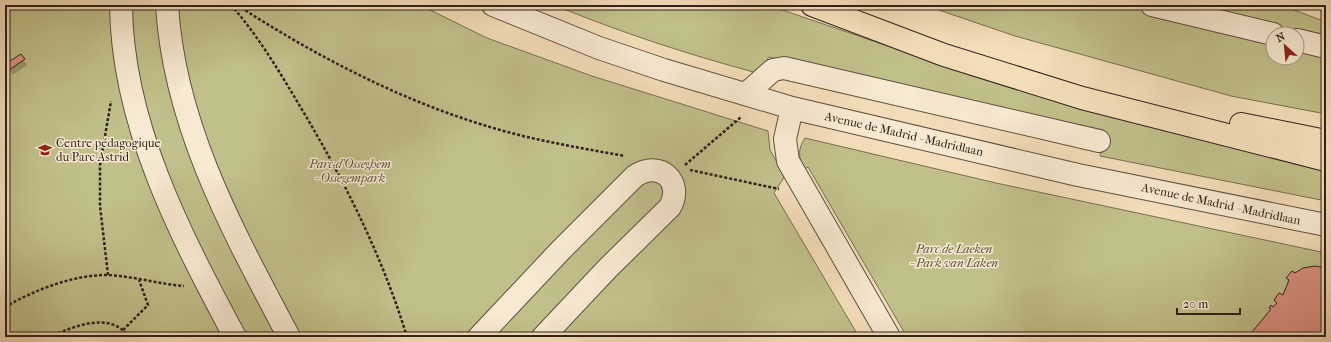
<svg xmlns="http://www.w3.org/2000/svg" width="1331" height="342" viewBox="0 0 1331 342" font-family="'IM FELL French Canon',serif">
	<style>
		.green { fill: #c1c08b; stroke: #787052; fill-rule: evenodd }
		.shadow { fill: #0003 }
		.building { fill: #dd9283; stroke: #2f211a }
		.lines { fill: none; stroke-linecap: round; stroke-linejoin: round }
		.minor-casing { stroke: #605042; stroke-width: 24 }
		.highway-casing { stroke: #2f211a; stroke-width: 24 }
		.path { stroke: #2f211a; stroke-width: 2.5; stroke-dasharray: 3 2; stroke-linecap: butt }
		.minor { stroke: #f8ead2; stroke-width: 22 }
		.highway { stroke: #f4deba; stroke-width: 22 }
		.labels { text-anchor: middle; stroke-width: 3; stroke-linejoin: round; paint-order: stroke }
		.street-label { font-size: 12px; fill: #2f211a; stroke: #f8ead2 }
		.poi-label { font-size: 12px; fill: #2f211a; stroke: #f8ead2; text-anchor: start }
		.park-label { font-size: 12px; font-style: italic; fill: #5b513c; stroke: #f8ead2 }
	</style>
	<rect width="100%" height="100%" fill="#f4deba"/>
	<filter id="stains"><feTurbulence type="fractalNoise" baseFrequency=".005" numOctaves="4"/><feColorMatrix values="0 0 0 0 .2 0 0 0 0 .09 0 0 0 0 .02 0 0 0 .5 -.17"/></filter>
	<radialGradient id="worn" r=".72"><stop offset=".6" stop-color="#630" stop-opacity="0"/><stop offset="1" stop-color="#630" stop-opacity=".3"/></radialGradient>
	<path class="green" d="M 5,5 L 420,5 L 487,38 L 592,76 L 768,131 L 770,150 L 785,176 L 774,193 L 859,337 L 5,337 Z
		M 554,5 L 768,5 L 955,69 L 1326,167 L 1326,201 L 1100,156 L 1103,130 L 769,57 L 757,73 C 687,54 622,33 554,5 Z
		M 924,5 L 1281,5 L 1326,22 L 1326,114 L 1231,96 L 1015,36 ZM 1273,34 L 1297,34 L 1297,58 L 1273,58 Z
		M 805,138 L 996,183 L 1326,253 L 1326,337 L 907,337 L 808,167 L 804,169 C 798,158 798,148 805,138 Z"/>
	<path class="shadow" d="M 20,55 L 27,65 L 13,75 L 6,65 Z"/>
	<path class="building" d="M 21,54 L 25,59 L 9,70 L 5,64 Z
		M 1315,266 L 1326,268 L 1326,337 L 1248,337 L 1271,309 L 1269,308 L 1271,305 L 1273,307 L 1277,303 L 1274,300 L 1279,293 L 1283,295 L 1289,280 L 1286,278 L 1292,271 L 1295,273 L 1303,268 Z"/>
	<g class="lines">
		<g class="minor-casing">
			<path id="minor" d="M 121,5 C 122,124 180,234 235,337
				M 167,5 C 174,126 234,233 289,337
				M 493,5 L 599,48 L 664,70 L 792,108 L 1078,175 L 1326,225
				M 1152,5 L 1273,34
				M 1297,40 L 1326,47
				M 746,94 L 773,70 L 784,68 L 1099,141
				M 792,108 L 785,139 L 788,161 L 889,337
				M 479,337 L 560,251 L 635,176 C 660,159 684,182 670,207 L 607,269 L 543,337"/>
		</g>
		<g class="highway-casing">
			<path id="highway" d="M 812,5 L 944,55 L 1082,98 L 1326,160
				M 1241,124 L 1326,141"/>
		</g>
		<path class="path" d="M 231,5 C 260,38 282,76 304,113 C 346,184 383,258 407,337
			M 237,5 C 325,62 421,111 523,136 C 557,144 591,150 625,156
			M 685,165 L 741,117
			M 690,170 L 779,189
			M 108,275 L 100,206 L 100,165 L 111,101
			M 5,307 C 35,290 72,275 107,275 C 133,276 158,284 184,286
			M 123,330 L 148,305 L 139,280
			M 49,337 C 73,327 110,310 129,337"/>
		<use href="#minor" class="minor"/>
		<use href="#highway" class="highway"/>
	</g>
	<defs>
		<g id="school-bare" transform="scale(1.08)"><path d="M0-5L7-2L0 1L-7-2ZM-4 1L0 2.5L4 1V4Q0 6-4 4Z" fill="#8f2418" stroke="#f8ead2" stroke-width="2.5" paint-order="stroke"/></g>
	</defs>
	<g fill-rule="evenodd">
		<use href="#school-bare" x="45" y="150"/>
	</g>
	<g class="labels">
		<g class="street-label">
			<text transform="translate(904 134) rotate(13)" y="4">Avenue de Madrid - Madridlaan</text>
			<text transform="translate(1221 204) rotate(12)" y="4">Avenue de Madrid - Madridlaan</text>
		</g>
		<g class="poi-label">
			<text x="56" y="147">Centre pédagogique<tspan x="56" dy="14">du Parc Astrid</tspan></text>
		</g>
		<g class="park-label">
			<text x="350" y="168">Parc d'Osseghem<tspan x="350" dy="14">- Ossegempark</tspan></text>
			<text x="954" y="253">Parc de Laeken<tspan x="954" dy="14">- Park van Laken</tspan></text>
		</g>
	</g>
	<rect width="1331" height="342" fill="none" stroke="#f4deba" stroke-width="20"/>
	<rect x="6" y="6" width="1319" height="330" fill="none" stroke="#2f211a" stroke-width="2"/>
	<rect x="10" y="10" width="1311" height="322" fill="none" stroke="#2f211a"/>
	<g transform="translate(1285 46) rotate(333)"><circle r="19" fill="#f8ead2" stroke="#a89a88"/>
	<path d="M0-3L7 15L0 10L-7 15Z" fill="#8f2418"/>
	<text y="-6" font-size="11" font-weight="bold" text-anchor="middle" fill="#2f211a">N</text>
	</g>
	<path d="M1177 308v6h63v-6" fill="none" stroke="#2f211a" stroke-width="2"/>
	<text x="1183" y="308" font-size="12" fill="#2f211a" stroke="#f8ead2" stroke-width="3" paint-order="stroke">20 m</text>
	<rect width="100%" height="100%" filter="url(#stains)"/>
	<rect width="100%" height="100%" fill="url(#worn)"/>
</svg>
